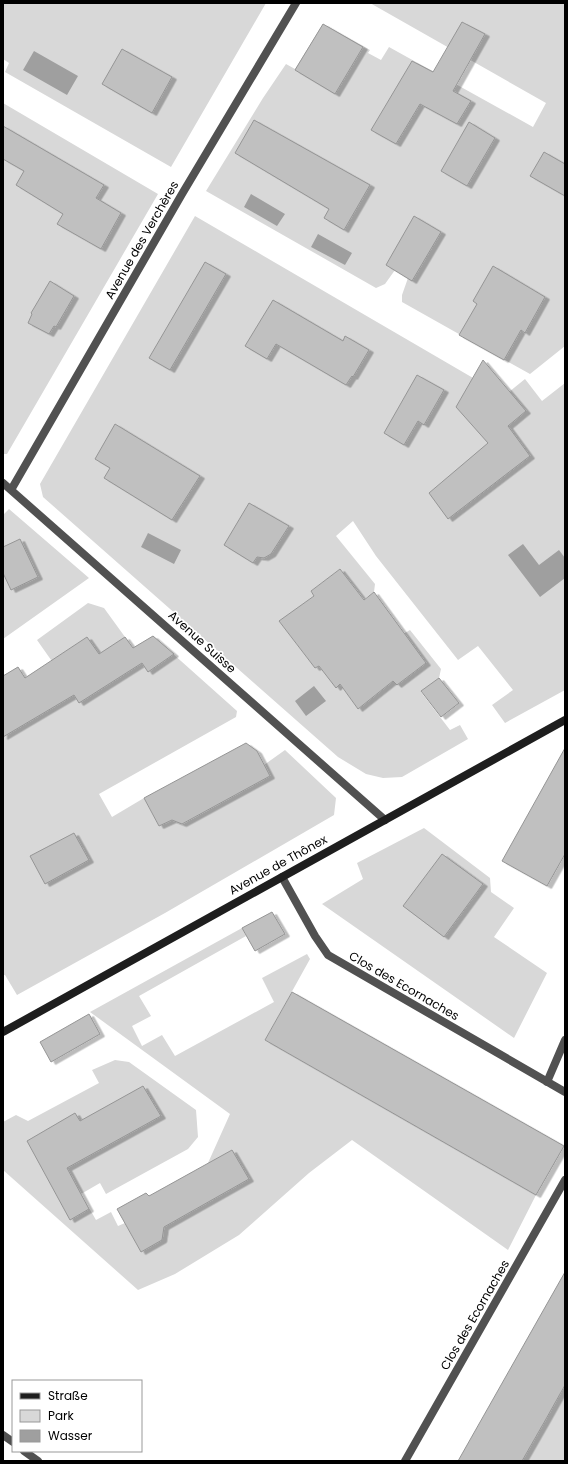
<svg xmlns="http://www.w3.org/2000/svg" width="568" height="1464" viewBox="0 0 568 1464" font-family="Poppins,sans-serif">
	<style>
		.green { fill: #d8d8d8 }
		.water { fill: #9f9f9f }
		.building { fill: #c0c0c0; stroke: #959595; filter: url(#shadow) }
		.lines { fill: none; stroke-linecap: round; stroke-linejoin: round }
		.minor { stroke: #515151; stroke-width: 8 }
		.tertiary { stroke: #515151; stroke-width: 8 }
		.secondary { stroke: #1e1e1e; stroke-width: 8 }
		.labels { text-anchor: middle; stroke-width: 3.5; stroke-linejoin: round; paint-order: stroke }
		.street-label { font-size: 12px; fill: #000; stroke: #fff }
	</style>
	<defs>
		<filter id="shadow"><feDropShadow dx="4.5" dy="2.5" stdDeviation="0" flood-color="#0004"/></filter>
	</defs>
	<rect width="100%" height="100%" fill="#fff"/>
	<path class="green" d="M 3,3 L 266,3 L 171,167 L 5,72 L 9,63 L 3,59 Z
		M 370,3 L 565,3 L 565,346 L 530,374 L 402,302 L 402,295 L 408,278 L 395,270 L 385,284 L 376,288 L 206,191 L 263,98 L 286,64 L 295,69 L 323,24 L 370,50 L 368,53 L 381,60 L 389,47 L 533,127 L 546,103 Z
		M 3,103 L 158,194 L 7,454 L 3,454 Z
		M 195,216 L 504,396 L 525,379 L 542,401 L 565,383 L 565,690 L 505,723 L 492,705 L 513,690 L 478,646 L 458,660 L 376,556 L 353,521 L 336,536 L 375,584 L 374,592 L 364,599 L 340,569 L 311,591 L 314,596 L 280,622 L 315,668 L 319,666 L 336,687 L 340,684 L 358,709 L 393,681 L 397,685 L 426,663 L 403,634 L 410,630 L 441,669 L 439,678 L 421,692 L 450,730 L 460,725 L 468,739 L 402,777 L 383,778 L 366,774 L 338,757 L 43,497 L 40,484 Z
		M 9,509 L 89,578 L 3,639 L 3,515 Z
		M 88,603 L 104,608 L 133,648 L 153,636 L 237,711 L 236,717 L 99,794 L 112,817 L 144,798 L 159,826 L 172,820 L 183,824 L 270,776 L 264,765 L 285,750 L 336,798 L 334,815 L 165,913 L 17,995 L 5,975 L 3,975 L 3,676 L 18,667 L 29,684 L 56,667 L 37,640 Z
		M 424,828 L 490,878 L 491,892 L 514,908 L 494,937 L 547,973 L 514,1038 L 322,904 L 363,879 L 357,863 Z
		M 242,928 L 246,936 L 139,996 L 151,1016 L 132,1026 L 142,1046 L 162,1035 L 175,1056 L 274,1002 L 262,978 L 307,954 L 310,959 L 265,1040 L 536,1195 L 508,1250 L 352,1140 L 309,1173 L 239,1235 L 175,1274 L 138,1290 L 3,1170 L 3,1122 L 16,1115 L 28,1121 L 99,1083 L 92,1070 L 115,1060 L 129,1062 L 196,1110 L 198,1137 L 188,1149 L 106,1194 L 100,1183 L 81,1194 L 96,1220 L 111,1212 L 118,1226 L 125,1223 L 134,1239 L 171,1218 L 157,1192 L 192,1172 L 194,1176 L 210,1167 L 208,1163 L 230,1114 L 90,1012 Z
		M 565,1385 L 565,1461 L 522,1461 Z"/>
	<path class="water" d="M 34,51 L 78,76 L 67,95 L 23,70 Z
		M 251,194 L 285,214 L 277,226 L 244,207 Z
		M 318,234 L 352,253 L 345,265 L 311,247 Z
		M 148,533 L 181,550 L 174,564 L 141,547 Z
		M 523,544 L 539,565 L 559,550 L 565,558 L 565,578 L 540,597 L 508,555 Z
		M 314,686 L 326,701 L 306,716 L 295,701 Z"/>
	<path class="building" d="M 462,22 L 485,34 L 453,91 L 471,101 L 457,124 L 420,104 L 396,144 L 371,130 L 412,61 L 433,72 Z
		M 323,24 L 363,47 L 335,94 L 295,70 Z
		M 122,49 L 172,77 L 152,113 L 102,84 Z
		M 254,120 L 370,185 L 344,230 L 324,218 L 329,209 L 235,153 Z
		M 469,122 L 495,138 L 467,186 L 441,171 Z
		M 3,126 L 104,185 L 96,198 L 121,213 L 101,249 L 57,224 L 63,214 L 16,185 L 24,171 L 3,159 Z
		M 544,152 L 565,164 L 565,196 L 530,176 Z
		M 414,216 L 441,232 L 412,281 L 386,265 Z
		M 205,262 L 226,274 L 170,370 L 149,358 Z
		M 493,266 L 545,297 L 525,333 L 521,330 L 504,360 L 459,335 L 477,304 L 473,301 Z
		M 50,281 L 74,296 L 56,327 L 54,326 L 49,334 L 28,323 L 32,314 L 31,313 Z
		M 273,300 L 343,341 L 345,336 L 369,350 L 353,377 L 352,376 L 346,385 L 276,344 L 267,359 L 245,346 Z
		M 483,360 L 526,411 L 508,426 L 530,456 L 448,519 L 429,493 L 488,443 L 456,407 Z
		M 417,375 L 444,390 L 424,425 L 418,421 L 404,445 L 384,433 Z
		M 115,424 L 200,476 L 172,520 L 104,478 L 110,468 L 95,459 Z
		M 249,503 L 289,526 L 271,554 L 264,558 L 257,557 L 253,563 L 224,545 Z
		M 20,539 L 38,577 L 11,590 L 3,573 L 3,547 Z
		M 340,569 L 364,600 L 374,592 L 426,663 L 397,685 L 393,681 L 358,709 L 340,684 L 336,688 L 319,666 L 315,668 L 279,621 L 314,596 L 311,591 Z
		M 153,636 L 174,654 L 148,672 L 142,663 L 79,703 L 74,695 L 3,737 L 3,676 L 18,667 L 25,678 L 87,637 L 99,654 L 125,637 L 133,648 Z
		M 439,678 L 459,703 L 441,717 L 421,691 Z
		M 246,743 L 257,751 L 270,776 L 182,824 L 172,820 L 159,826 L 144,798 Z
		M 565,748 L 565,854 L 547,886 L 502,861 Z
		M 74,833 L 89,860 L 45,884 L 30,856 Z
		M 442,854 L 483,884 L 444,937 L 403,906 Z
		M 272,912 L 285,934 L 255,951 L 242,928 Z
		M 292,992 L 564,1146 L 536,1195 L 265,1040 Z
		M 89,1014 L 100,1034 L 51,1062 L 40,1042 Z
		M 143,1086 L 161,1116 L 67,1168 L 89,1209 L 70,1220 L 27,1141 L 75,1113 L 80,1121 Z
		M 232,1150 L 249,1179 L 164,1227 L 162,1240 L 141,1252 L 117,1209 L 146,1193 L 149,1196 Z
		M 565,1272 L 565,1385 L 546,1419 L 522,1461 L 458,1461 Z"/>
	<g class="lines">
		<path class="minor" d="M 3,483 L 385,820
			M 11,490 L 182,194 L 296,3
			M 282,877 L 315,936 L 328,955 L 565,1092
			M 547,1082 L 565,1040
			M 405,1461 L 565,1180"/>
		<path class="tertiary" d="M 3,1435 L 13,1442
			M 24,1451 L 38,1461"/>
		<path class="secondary" d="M 3,1032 L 565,720"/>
	</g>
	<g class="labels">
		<g class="street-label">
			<text transform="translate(142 240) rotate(-60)" y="4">Avenue des Verchères</text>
			<text transform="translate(202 642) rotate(42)" y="4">Avenue Suisse</text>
			<text transform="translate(278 865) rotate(-29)" y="4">Avenue de Thônex</text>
			<text transform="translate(404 986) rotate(30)" y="4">Clos des Ecornaches</text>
			<text transform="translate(475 1315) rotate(-60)" y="4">Clos des Ecornaches</text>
		</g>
	</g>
	<rect width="568" height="1464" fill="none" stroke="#000000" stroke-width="8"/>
	<rect x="12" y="1380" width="130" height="72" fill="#ffffff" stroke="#999999"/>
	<rect x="20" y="1393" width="20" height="6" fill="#1e1e1e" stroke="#999999"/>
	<text x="48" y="1400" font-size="12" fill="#000000">Straße</text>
	<rect x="20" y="1410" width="20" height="12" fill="#d8d8d8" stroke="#999999"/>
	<text x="48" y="1420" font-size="12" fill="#000000">Park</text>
	<rect x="20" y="1430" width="20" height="12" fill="#9f9f9f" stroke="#999999"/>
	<text x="48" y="1440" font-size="12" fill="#000000">Wasser</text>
</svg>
